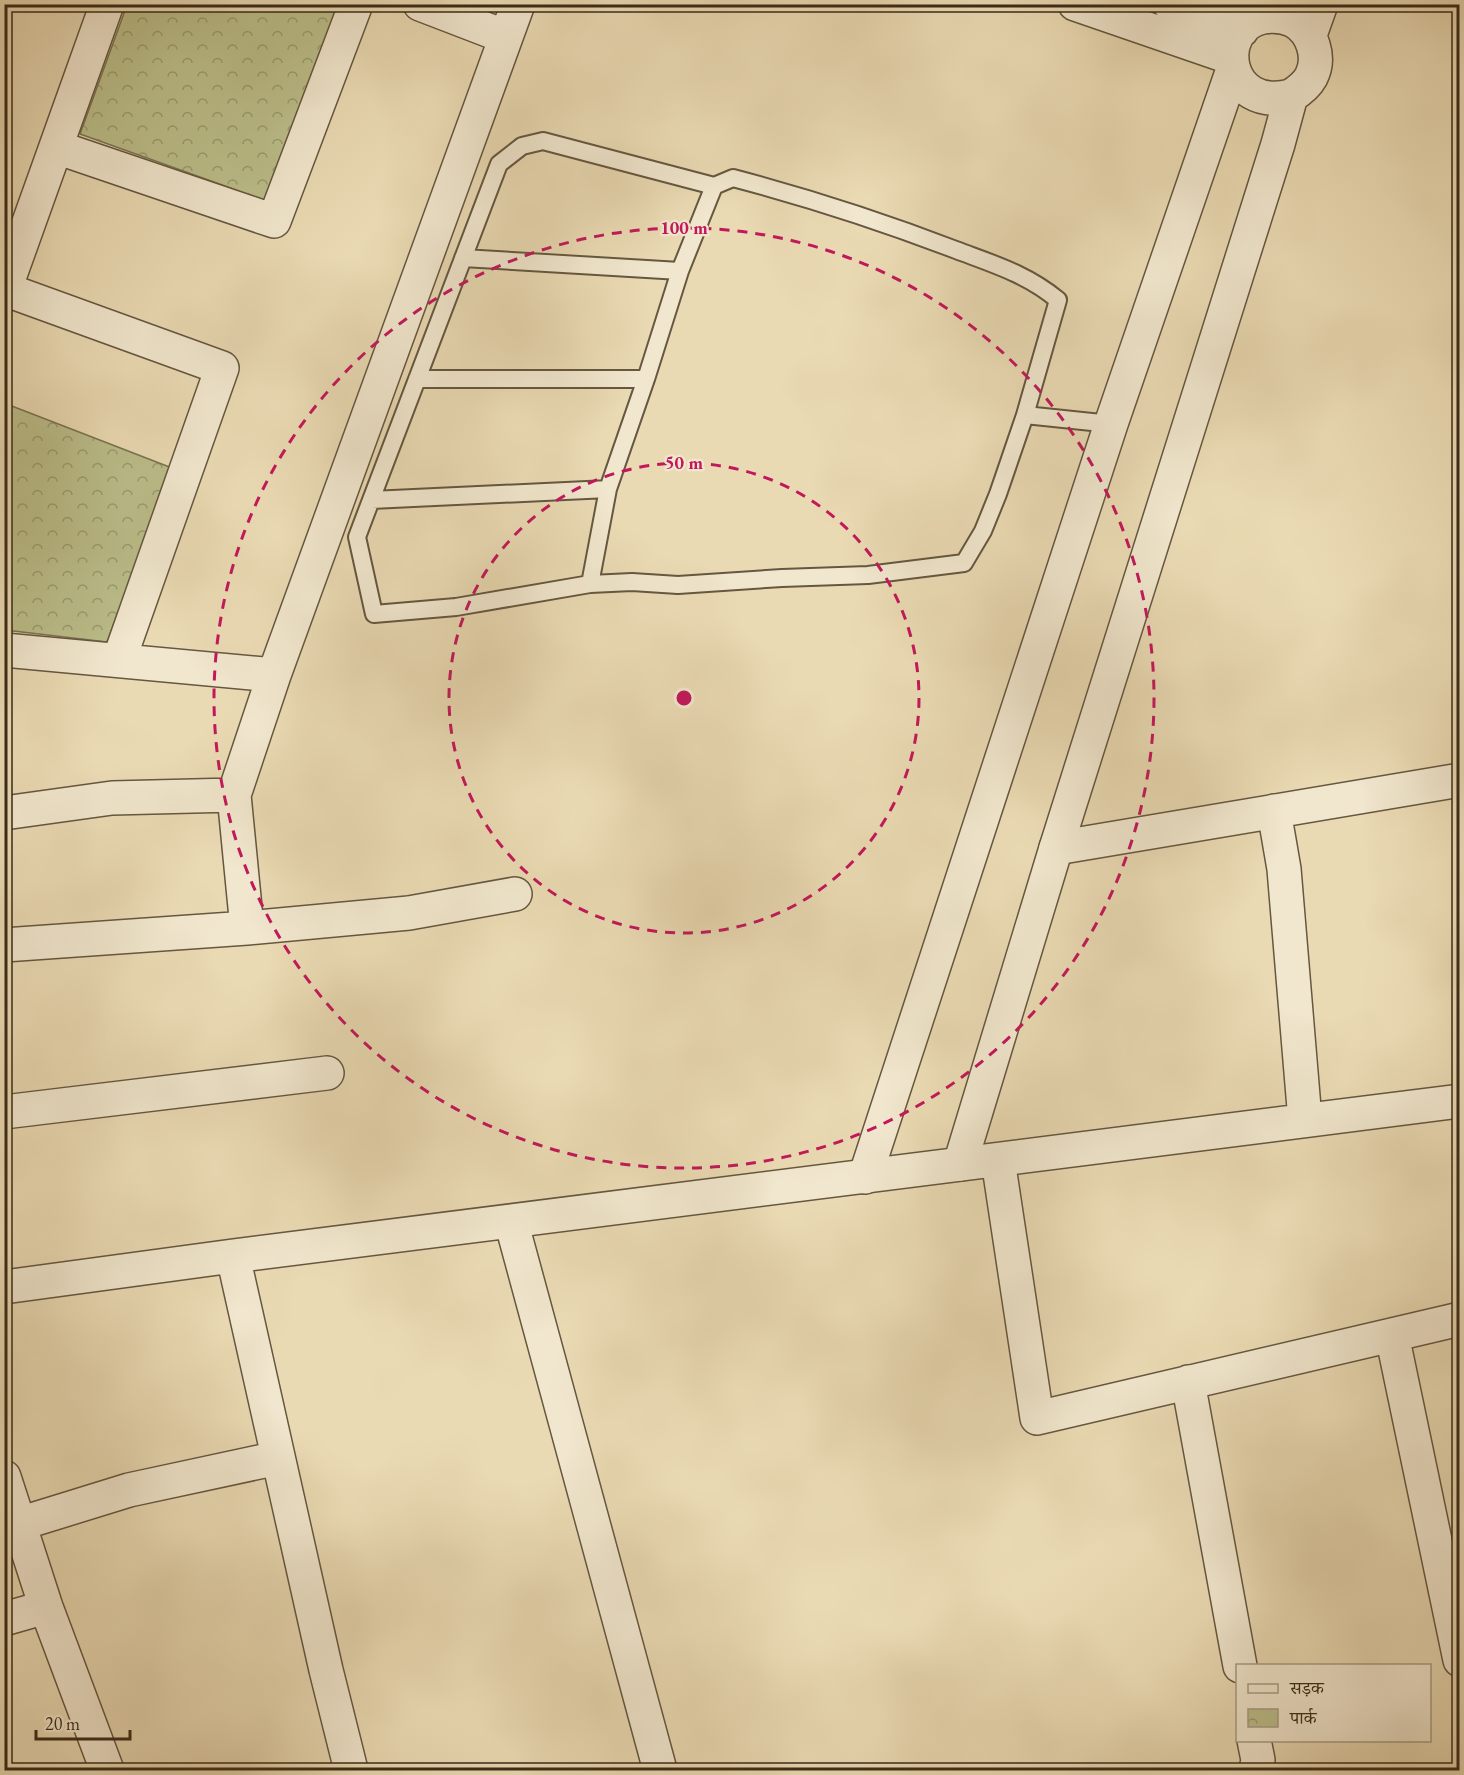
<svg xmlns="http://www.w3.org/2000/svg" width="1464" height="1775" viewBox="0 0 1464 1775" font-family="'EB Garamond','Noto Serif Devanagari',serif">
	<style>
		.park { fill: url(#park-crowns); stroke: #7a7452; stroke-width: 1.5 }
		.lines { fill: none; stroke-linecap: round; stroke-linejoin: round }
		.service-casing { stroke: #655740; stroke-width: 20 }
		.minor-casing { stroke: #655740; stroke-width: 36 }
		.tertiary-casing { stroke: #655740; stroke-width: 36 }
		.service { stroke: #f1e7ce; stroke-width: 16 }
		.minor { stroke: #f1e7ce; stroke-width: 33 }
		.tertiary { stroke: #f1e7ce; stroke-width: 33 }
		.ring { fill: none; stroke: #c2185b; stroke-width: 3; stroke-dasharray: 10 8 }
		.centre { fill: #c2185b; stroke: #f1e7ce; stroke-width: 3 }
		.ring-label { font-size: 18px; text-anchor: middle; font-weight: bold; fill: #c2185b; stroke: #f1e7ce; stroke-width: 4.5; stroke-linejoin: round; paint-order: stroke }
	</style>
	<defs>
		<pattern id="park-crowns" width="20" height="18" patternUnits="userSpaceOnUse" patternTransform="scale(1.5)"><rect width="20" height="18" fill="#bbbe8a"/><path d="M2 6a3 3 0 1 1 6 0M12 15a3 3 0 1 1 6 0" fill="none" stroke="#999b70"/></pattern>
	</defs>
	<rect width="100%" height="100%" fill="#eadab3"/>
	<filter id="stains"><feTurbulence type="fractalNoise" baseFrequency=".00333" numOctaves="4"/><feColorMatrix values="0 0 0 0 .2 0 0 0 0 .09 0 0 0 0 .02 0 0 0 .5 -.17"/></filter>
	<radialGradient id="worn" r=".72"><stop offset=".6" stop-color="#630" stop-opacity="0"/><stop offset="1" stop-color="#630" stop-opacity=".3"/></radialGradient>
	<path class="park" d="M 127,5 L 342,5 L 270,202 L 80,134 Z
		M 4,403 L 172,468 L 107,642 L 5,630 Z"/>
	<g class="lines">
		<g class="service-casing">
			<path id="service" d="M 463,258 L 680,271
				M 417,379 L 646,379
				M 1025,415 L 998,494 L 983,531 L 964,563 L 868,575 L 782,578 L 678,585 L 632,582 L 590,584 L 608,489 L 646,379 L 680,271 L 714,186 L 733,178 C 809,198 883,222 956,250 C 993,264 1027,274 1058,300 L 1025,415 L 1111,424
				M 371,500 L 499,164 L 522,146 L 543,141 L 714,186
				M 590,584 L 456,607 L 374,614 L 357,537 L 371,500 L 608,489"/>
		</g>
		<g class="minor-casing">
			<path id="minor" d="M 420,4 L 506,37
				M 56,147 L 274,221 L 356,4
				M 4,289 L 222,368 L 119,660
				M 4,292 L 107,4
				M 4,650 L 274,675
				M 234,795 L 247,928 L 409,913 L 515,894
				M 1274,811 L 1284,869 L 1305,1120
				M 4,813 L 112,798 L 234,795 L 274,675 L 518,4
				M 1056,848 L 1460,780
				M 4,945 L 247,928
				M 4,1112 L 327,1073
				M 998,1160 L 1037,1418 L 1460,1319
				M 511,1221 L 660,1770
				M 233,1256 L 326,1670 L 351,1770
				M 4,1287 L 233,1256 L 1460,1101
				M 1392,1335 L 1460,1660
				M 1188,1382 L 1240,1666
				M 4,1477 L 46,1607 L 107,1770
				M 19,1524 L 129,1490 L 278,1458
				M 4,1619 L 46,1607
				M 1254,1740 L 1258,1760 L 1256,1770"/>
		</g>
		<g class="tertiary-casing">
			<path id="tertiary" d="M 1075,4 L 1232,58
				M 1170,4 L 1242,30
				M 1310,35 L 1321,4
				M 960,1164 L 1056,848 L 1278,144 L 1291,96 C 1299,91 1306,86 1311,77 C 1321,58 1313,32 1294,21 C 1284,16 1275,15 1263,17 C 1212,28 1225,113 1291,96
				M 865,1177 L 1111,424 L 1233,69"/>
		</g>
		<use href="#service" class="service"/>
		<use href="#minor" class="minor"/>
		<use href="#tertiary" class="tertiary"/>
	</g>
	<g class="ring">
		<circle cx="684" cy="698" r="235"/>
		<circle cx="684" cy="698" r="470"/>
	</g>
	<circle cx="684" cy="698" r="9" class="centre"/>
	<g class="ring-label">
		<text x="684" y="234">100 m</text>
		<text x="684" y="469">50 m</text>
	</g>
	<rect width="1464" height="1775" fill="none" stroke="#eadab3" stroke-width="24"/>
	<rect x="6" y="6" width="1452" height="1763" fill="none" stroke="#392b19" stroke-width="3"/>
	<rect x="12" y="12" width="1440" height="1751" fill="none" stroke="#392b19" stroke-width="1.5"/>
	<rect x="1236" y="1664" width="195" height="78" fill="#f1e7ce" stroke="#a79c86" stroke-width="1.5"/>
	<rect x="1248" y="1684" width="30" height="9" fill="#f1e7ce" stroke="#a79c86" stroke-width="1.5"/>
	<text x="1290" y="1694" font-size="18" fill="#392b19">सड़क</text>
	<rect x="1248" y="1709" width="30" height="18" fill="url(#park-crowns)" stroke="#a79c86" stroke-width="1.5"/>
	<text x="1290" y="1724" font-size="18" fill="#392b19">पार्क</text>
	<path d="M36 1730v9h94v-9" fill="none" stroke="#392b19" stroke-width="3"/>
	<text x="45" y="1730" font-size="18" fill="#392b19" stroke="#f1e7ce" stroke-width="4.5" paint-order="stroke">20 m</text>
	<rect width="100%" height="100%" filter="url(#stains)"/>
	<rect width="100%" height="100%" fill="url(#worn)"/>
</svg>
